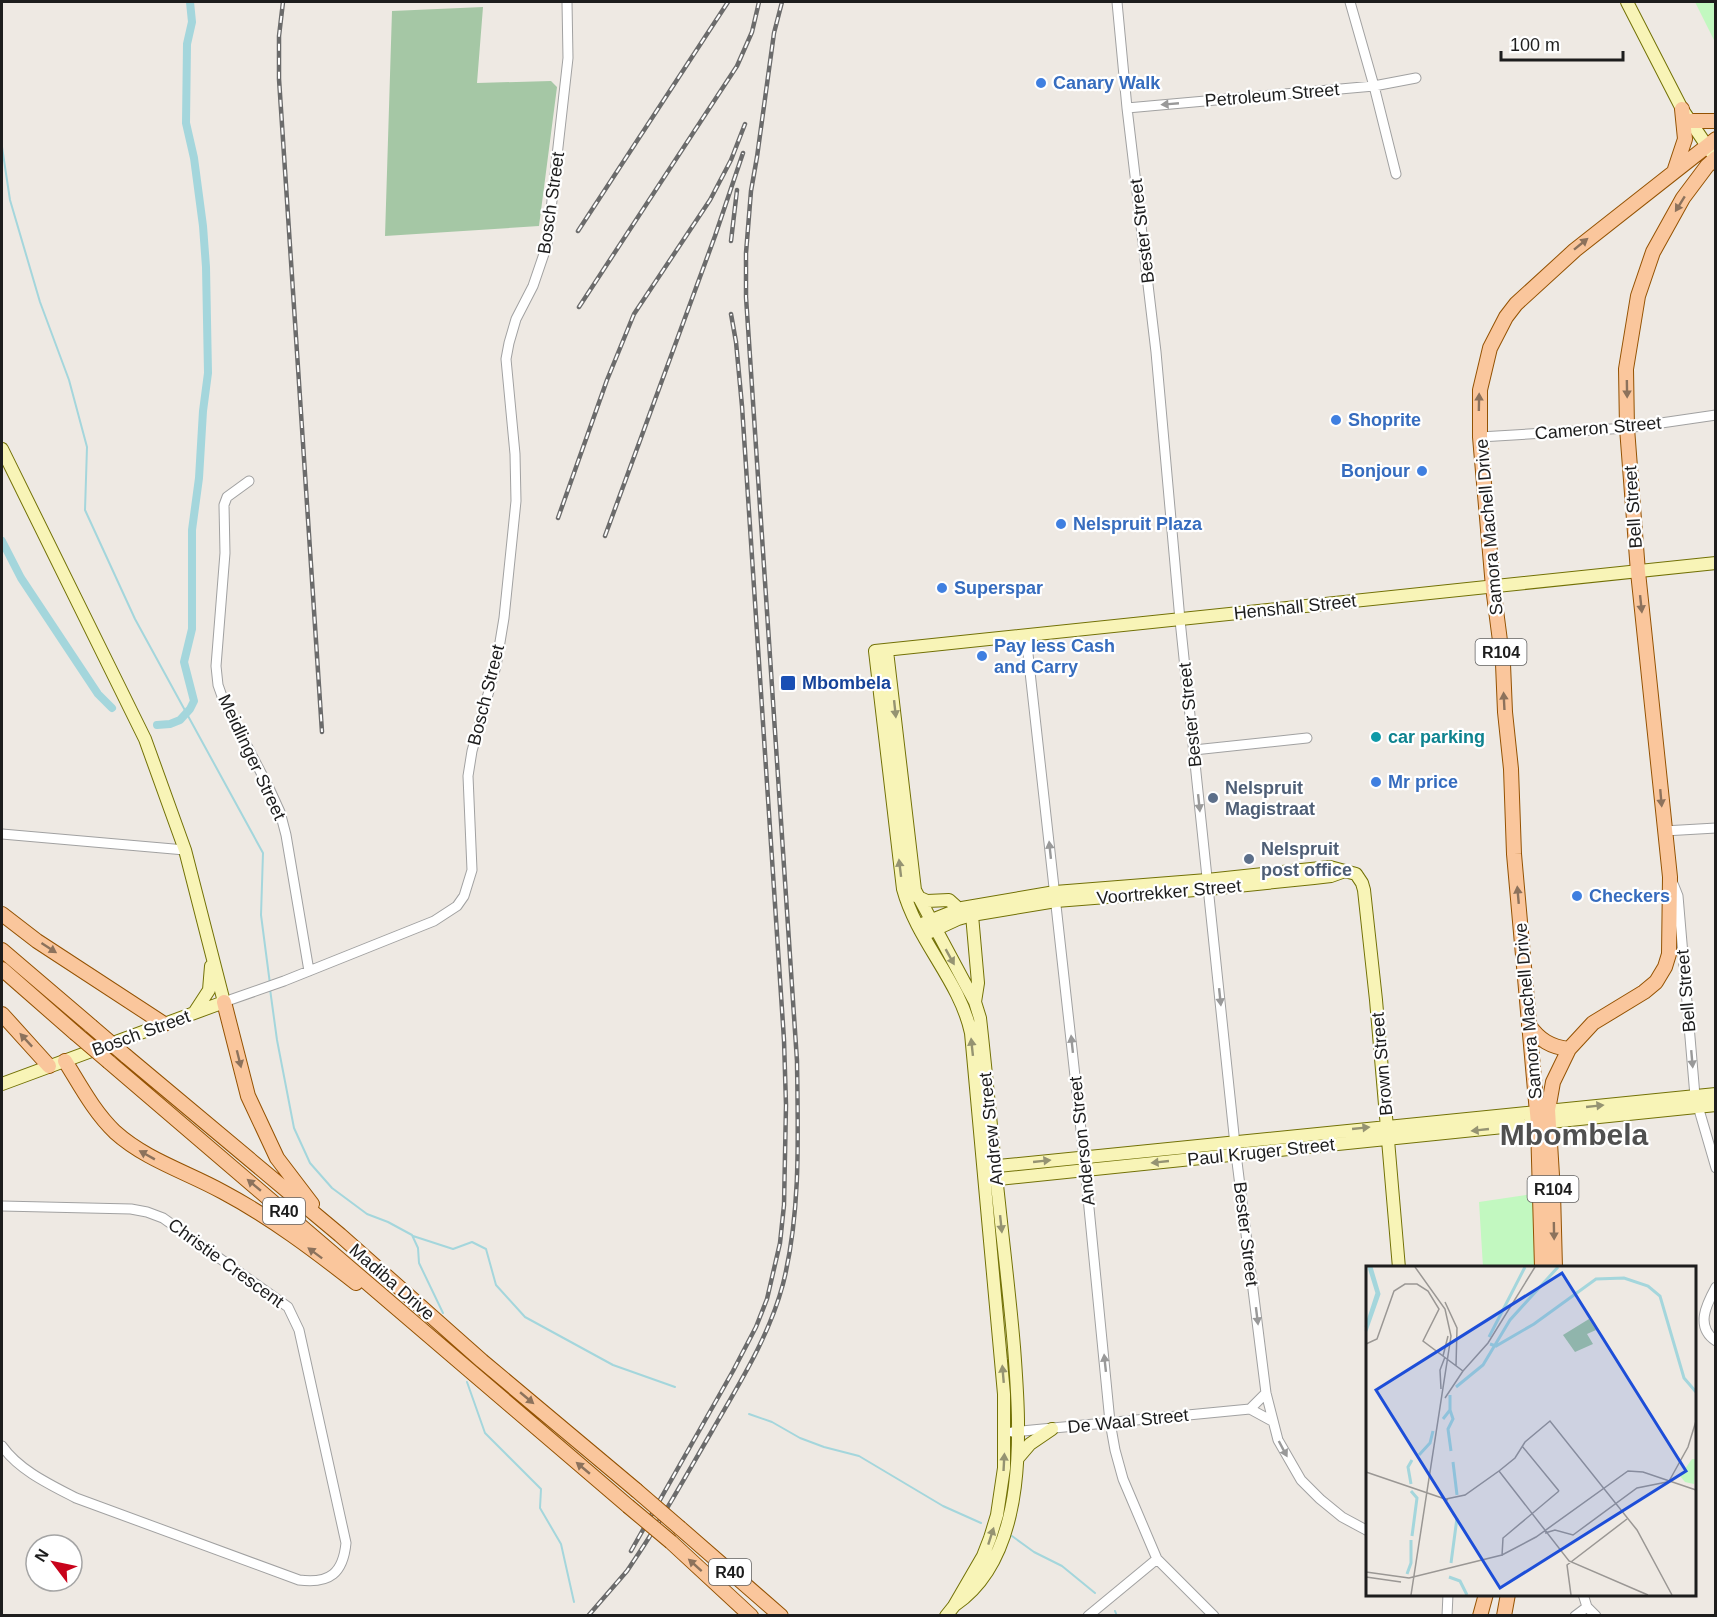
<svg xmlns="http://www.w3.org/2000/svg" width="1717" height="1617" viewBox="0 0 1717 1617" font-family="Arial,sans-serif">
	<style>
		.cemetery { fill: #a5c7a5 }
		.park { fill: #c2f8c0 }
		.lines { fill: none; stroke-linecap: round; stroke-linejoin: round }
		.stream { stroke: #a4d6dc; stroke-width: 2 }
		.canal { stroke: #a4d6dc; stroke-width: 8 }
		.street-casing { stroke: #a1a1a1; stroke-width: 11 }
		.secondary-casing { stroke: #727106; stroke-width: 14 }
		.primary-casing { stroke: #945202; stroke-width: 16 }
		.street { stroke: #fff; stroke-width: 9 }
		.secondary { stroke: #f8f4b7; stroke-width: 12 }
		.primary { stroke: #fac69c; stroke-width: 14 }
		.rail-casing { stroke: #6b6b6b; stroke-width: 4.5 }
		.rail { stroke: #fff; stroke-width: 2; stroke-dasharray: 7; stroke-linecap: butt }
		.primary-bridge-casing { stroke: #945202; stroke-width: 16; stroke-linecap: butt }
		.primary-bridge { stroke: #fac69c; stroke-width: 14 }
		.oneway { fill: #999 }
		.oneway2 { fill: #8c725c }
		.oneway3 { fill: #959372 }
		.shop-dot { fill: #3f7fe0; stroke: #fff; stroke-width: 2 }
		.transit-dot { fill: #1a4fb4; stroke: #fff; stroke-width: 2 }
		.culture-dot { fill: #0f9aa8; stroke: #fff; stroke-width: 2 }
		.service-dot { fill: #5c6f8a; stroke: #fff; stroke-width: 2 }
		.labels { text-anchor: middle; stroke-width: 4.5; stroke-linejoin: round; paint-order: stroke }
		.shield { fill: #fff; stroke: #616161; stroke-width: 1.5 }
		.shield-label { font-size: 16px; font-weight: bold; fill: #1d1d1d }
		.shop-label { font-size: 18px; font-weight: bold; fill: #366cbe; stroke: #fff; text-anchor: start }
		.street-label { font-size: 18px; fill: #1d1d1d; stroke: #fff }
		.transit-label { font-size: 18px; font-weight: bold; fill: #164399; stroke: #fff; text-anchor: start }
		.culture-label { font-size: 18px; font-weight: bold; fill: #0d838f; stroke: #fff; text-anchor: start }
		.service-label { font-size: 18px; font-weight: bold; fill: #4e5e75; stroke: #fff; text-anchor: start }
		.town-label { font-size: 30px; font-weight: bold; fill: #505050; stroke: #fff }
		.inset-river { fill: none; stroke: #a4d6dc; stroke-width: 3 }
		.inset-road { fill: none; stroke: #9a9794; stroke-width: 1.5 }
		.view { fill: #1d4ed8; fill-opacity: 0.15; stroke: #1d4ed8; stroke-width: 3 }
		.inset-edge { fill: none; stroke: #1d1d1d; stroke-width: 3 }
	</style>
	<rect width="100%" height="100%" fill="#eee9e3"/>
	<path class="cemetery" d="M 483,7 L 477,83 L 551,81 L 557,87 L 539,226 L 385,236 L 392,11 Z"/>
	<path class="park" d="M 1695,2 L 1715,2 L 1715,42 Z
		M 1539,1193 L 1540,1267 L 1483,1267 L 1479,1202 Z"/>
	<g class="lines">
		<path class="stream" d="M 2,147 L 10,200 L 40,302 L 69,380 L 87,447 L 85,510 L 135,619 L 263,853 L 261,915 L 270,984
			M 270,989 L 277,1040 L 294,1128 L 310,1163 L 332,1188 L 367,1214 L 388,1222 L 412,1235 L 418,1248 L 419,1263 L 443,1313
			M 413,1236 L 453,1249 L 472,1242 L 486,1249 L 496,1285 L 525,1317 L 613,1365 L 675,1387
			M 467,1382 L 485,1433 L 541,1489 L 540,1508 L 561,1544 L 574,1602
			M 749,1414 L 772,1422 L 800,1438 L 824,1447 L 859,1456 L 943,1506 L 981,1523
			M 1012,1536 L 1034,1552 L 1062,1566 L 1095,1593
			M 1115,1611 L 1117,1616"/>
		<path class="canal" d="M 2,541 L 21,578 L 98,694 L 112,708
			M 157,725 L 170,724 L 180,720 L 190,709 L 194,701 L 184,662 L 192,629 L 192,530 L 199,478 L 203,411 L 208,373 L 206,267 L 203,226 L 194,158 L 186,123 L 187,44 L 192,22 L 190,2"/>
		<g class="street-casing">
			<path id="street" d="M 1117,2 L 1127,108 L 1156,352 L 1180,620 L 1236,1154 L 1266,1393 L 1278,1440 L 1301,1480 L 1320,1499 L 1342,1517 L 1368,1531
				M 1350,2 L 1374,86 L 1396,174
				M 1127,108 L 1374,86 L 1416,78
				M 1480,437 L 1627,428 L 1716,415
				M 249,481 L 227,497 L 224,505 L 225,553 L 216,666 L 218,685 L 224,702 L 270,790 L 280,812 L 286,835 L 309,971
				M 1026,636 L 1084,1157 L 1110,1422 L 1115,1450 L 1123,1479 L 1157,1559 L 1214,1616
				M 1194,750 L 1307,738
				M 1664,831 L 1716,828
				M 2,834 L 185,850
				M 1672,881 L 1678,896 L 1695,1096 L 1716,1168
				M 224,1002 L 284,981 L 434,921 L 457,906 L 464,896 L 472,870 L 468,776 L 472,751 L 496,666 L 504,618 L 516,501 L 515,454 L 506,359 L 509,343 L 516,319 L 533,286 L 547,245 L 568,58 L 567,2
				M 2,1206 L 131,1209 L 147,1212 L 163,1218 L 288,1307 L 299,1330 L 346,1543 C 343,1573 330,1584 299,1580 L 76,1498 C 49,1484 19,1470 2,1446
				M 1716,1287 C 1706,1305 1695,1327 1716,1341
				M 1250,1409 L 1272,1421
				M 1012,1432 L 1250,1409 L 1266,1393
				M 1583,1594 L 1587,1607 L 1596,1616
				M 1088,1616 L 1157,1559
				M 1447,1616 L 1448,1594
				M 1575,1616 L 1587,1607"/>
		</g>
		<g class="secondary-casing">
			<path id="secondary" d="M 1627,2 L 1682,109 L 1711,152
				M 2,449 L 145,739 L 185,850 L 224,1002 L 2,1084
				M 887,651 L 915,890 L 975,1002 L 980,1018 C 987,1080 992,1141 999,1203 C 1004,1251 1010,1299 1014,1347 C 1020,1426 1030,1554 955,1605
				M 916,896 L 927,901 L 949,900 L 959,909
				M 972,915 L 978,983 L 975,1002
				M 924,923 L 962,908 L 1055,892 L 1207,880 L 1330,867 L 1356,874 L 1362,883 L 1364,890 L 1376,1000 L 1399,1268
				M 930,932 L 958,919 L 972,915 L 1056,901 L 1208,889 L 1314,878 L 1331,876 L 1345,871
				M 194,1013 L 209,990 L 211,966
				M 988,1167 L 1716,1094
				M 989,1180 L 1716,1105
				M 1018,1458 L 1030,1444 L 1052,1429
				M 946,1616 L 954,1606 L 983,1556 L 990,1538 L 997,1515 L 1004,1468 L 1004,1394 L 971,1033 C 960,981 917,941 903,889 L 875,651 L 1716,563"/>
		</g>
		<g class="primary-casing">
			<path id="primary" d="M 1689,121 L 1716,121
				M 1675,169 L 1685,139 L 1682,109
				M 2,914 L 37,941 L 164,1024
				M 2,950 L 91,1026
				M 2,969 L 75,1033
				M 224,1002 L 248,1096 L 277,1158 L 312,1204
				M 2,1014 L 49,1066
				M 1529,1025 C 1539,1040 1551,1047 1569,1049
				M 126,1056 L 340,1235 L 482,1361 L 636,1490
				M 65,1061 C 80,1085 94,1112 115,1132 C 146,1160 187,1172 223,1192 C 270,1217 314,1250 356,1283
				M 109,1062 L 628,1506
				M 1542,1268 L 1538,1124 L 1514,854 L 1511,769 L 1505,712 L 1503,664 L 1493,587 L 1480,437 L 1480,390 L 1490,348 L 1506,317 L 1516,304 L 1575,250 L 1716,139
				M 1555,1268 L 1553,1192 L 1548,1110 L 1553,1082 L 1569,1049 L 1593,1023 L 1644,992 L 1656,982 L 1665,967 L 1669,954 L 1670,877 L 1638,572 L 1627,428 L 1626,369 L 1638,296 L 1653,252 L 1683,198 L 1707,166 L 1716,158
				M 680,1528 L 781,1616
				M 671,1542 L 751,1616
				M 1480,1616 L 1486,1594
				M 1504,1616 L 1508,1594"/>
		</g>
		<use href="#street" class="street"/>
		<use href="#secondary" class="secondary"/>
		<use href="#primary" class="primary"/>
		<g class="rail-casing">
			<path id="rail" d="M 283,2 L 279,36 L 279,79 L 322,732
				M 578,231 L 728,2
				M 731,241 L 737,190
				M 579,307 L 737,66 L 752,32 L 759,2
				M 558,518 L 607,380 L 634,314 L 710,200 L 731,160 L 745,124
				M 605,536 L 715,236 L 743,153
				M 631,1551 L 733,1371 L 756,1327 L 767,1299 L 780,1243 L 784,1205 L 786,1105 L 784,1040 L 742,406 L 736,342 L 731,314
				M 588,1616 L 627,1571 L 639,1553 C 665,1514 688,1472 712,1431 C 739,1384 769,1337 783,1284 C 801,1212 798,1135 797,1061 L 746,297 L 746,253 L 751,191 L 757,157 L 774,33 L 782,2"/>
		</g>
		<use href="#rail" class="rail"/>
		<g class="primary-bridge-casing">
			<path id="primary-bridge" d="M 91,1026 L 126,1056
				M 75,1033 L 109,1062
				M 636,1490 L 680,1528
				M 628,1506 L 671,1542"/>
		</g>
		<use href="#primary-bridge" class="primary-bridge"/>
	</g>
	<defs><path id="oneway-solid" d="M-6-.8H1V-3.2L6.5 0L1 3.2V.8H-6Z" transform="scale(1.5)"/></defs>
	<g class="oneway">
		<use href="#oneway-solid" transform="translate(1170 104) rotate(175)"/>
		<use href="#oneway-solid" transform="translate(1199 803) rotate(84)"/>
		<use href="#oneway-solid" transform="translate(1050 850) rotate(-96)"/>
		<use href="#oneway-solid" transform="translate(1220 997) rotate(84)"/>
		<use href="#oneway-solid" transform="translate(1072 1044) rotate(-96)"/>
		<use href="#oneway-solid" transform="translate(1692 1059) rotate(85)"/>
		<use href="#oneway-solid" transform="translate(1257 1316) rotate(83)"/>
		<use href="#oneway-solid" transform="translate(1105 1363) rotate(-96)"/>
		<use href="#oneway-solid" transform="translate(1283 1449) rotate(62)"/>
	</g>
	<g class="oneway2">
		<use href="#oneway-solid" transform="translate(1680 204) rotate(122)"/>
		<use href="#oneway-solid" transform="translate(1581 244) rotate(-39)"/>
		<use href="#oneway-solid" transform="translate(1627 389) rotate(89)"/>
		<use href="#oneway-solid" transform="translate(1479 402) rotate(-89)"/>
		<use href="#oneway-solid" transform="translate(1641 604) rotate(84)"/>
		<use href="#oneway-solid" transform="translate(1504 701) rotate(-93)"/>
		<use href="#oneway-solid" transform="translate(1661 798) rotate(85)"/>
		<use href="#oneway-solid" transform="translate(1518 895) rotate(-95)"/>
		<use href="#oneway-solid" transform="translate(49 948) rotate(33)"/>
		<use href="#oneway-solid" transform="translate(26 1040) rotate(-133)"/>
		<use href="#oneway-solid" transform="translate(239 1059) rotate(76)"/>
		<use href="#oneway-solid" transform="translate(147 1155) rotate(-151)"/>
		<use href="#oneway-solid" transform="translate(254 1185) rotate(-140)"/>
		<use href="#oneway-solid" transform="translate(1554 1231) rotate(89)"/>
		<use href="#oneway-solid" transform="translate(315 1253) rotate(-143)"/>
		<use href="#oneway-solid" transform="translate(527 1398) rotate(40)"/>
		<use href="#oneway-solid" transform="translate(583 1468) rotate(-140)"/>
		<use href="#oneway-solid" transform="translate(695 1565) rotate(-138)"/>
	</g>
	<g class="oneway3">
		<use href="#oneway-solid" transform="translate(895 709) rotate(84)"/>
		<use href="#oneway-solid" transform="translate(900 868) rotate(-97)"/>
		<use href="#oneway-solid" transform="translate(950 957) rotate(61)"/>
		<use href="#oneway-solid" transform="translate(972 1047) rotate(-96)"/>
		<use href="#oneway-solid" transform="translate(1595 1106) rotate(-6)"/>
		<use href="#oneway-solid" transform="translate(1361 1128) rotate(-6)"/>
		<use href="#oneway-solid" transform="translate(1480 1130) rotate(174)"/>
		<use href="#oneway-solid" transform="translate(1042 1161) rotate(-6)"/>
		<use href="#oneway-solid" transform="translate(1160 1162) rotate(174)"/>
		<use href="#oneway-solid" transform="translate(1001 1224) rotate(84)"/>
		<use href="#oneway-solid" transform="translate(1003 1374) rotate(-95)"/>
		<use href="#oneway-solid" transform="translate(1004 1462) rotate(-87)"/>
		<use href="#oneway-solid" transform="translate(991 1536) rotate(-72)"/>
	</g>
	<g class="shop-dot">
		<circle cx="1041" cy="83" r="6"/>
		<circle cx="1336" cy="420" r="6"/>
		<circle cx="1422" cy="471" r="6"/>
		<circle cx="1061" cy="524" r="6"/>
		<circle cx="942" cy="588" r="6"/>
		<circle cx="982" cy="656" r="6"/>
		<circle cx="1376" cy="782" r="6"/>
		<circle cx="1577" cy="896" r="6"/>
	</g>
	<rect class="transit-dot" x="780" y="675" width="16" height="16" rx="3"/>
	<circle class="culture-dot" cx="1376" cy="737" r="6"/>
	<g class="service-dot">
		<circle cx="1213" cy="798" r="6"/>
		<circle cx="1249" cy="859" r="6"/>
	</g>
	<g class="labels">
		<g class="shield">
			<rect x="1475.5" y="639" width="51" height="26" rx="4.5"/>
			<rect x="1527.5" y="1176" width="51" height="26" rx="4.5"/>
			<rect x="263" y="1198" width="42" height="26" rx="4.5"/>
			<rect x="709" y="1559" width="42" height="26" rx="4.5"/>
		</g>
		<g class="shield-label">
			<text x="1501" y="658">R104</text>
			<text x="1553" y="1195">R104</text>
			<text x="284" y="1217">R40</text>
			<text x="730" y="1578">R40</text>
		</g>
		<g class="shop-label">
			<text x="1053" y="89">Canary Walk</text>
			<text x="1348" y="426">Shoprite</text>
			<text x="1410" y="477" text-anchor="end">Bonjour</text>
			<text x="1073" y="530">Nelspruit Plaza</text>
			<text x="954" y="594">Superspar</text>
			<text x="994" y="652">Pay less Cash<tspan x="994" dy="21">and Carry</tspan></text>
			<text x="1388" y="788">Mr price</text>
			<text x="1589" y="902">Checkers</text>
		</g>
		<g class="street-label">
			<text transform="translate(1272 95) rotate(-5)" y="6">Petroleum Street</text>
			<text transform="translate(551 203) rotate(-82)" y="6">Bosch Street</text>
			<text transform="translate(1142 231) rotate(-97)" y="6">Bester Street</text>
			<text transform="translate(1598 428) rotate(-5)" y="6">Cameron Street</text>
			<text transform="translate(1633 507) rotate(-94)" y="6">Bell Street</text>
			<text transform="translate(1489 527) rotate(-95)" y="6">Samora Machell Drive</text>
			<text transform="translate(1295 607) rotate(-6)" y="6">Henshall Street</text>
			<text transform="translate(486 695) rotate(-76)" y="6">Bosch Street</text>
			<text transform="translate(1190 715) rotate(-96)" y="6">Bester Street</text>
			<text transform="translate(252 757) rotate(65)" y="6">Meidlinger Street</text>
			<text transform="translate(1169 892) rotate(-5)" y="6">Voortrekker Street</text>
			<text transform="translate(1686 991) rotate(-95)" y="6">Bell Street</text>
			<text transform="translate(1528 1011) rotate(-95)" y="6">Samora Machell Drive</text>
			<text transform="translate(141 1033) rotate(-20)" y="6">Bosch Street</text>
			<text transform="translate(1382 1064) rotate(-95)" y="6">Brown Street</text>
			<text transform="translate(991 1129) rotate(-96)" y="6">Andrew Street</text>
			<text transform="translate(1082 1141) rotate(-96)" y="6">Anderson Street</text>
			<text transform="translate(1261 1152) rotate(-6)" y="6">Paul Kruger Street</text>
			<text transform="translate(1246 1234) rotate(83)" y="6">Bester Street</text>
			<text transform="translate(226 1263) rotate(36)" y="6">Christie Crescent</text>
			<text transform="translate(392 1282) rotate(41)" y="6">Madiba Drive</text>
			<text transform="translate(1128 1421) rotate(-6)" y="6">De Waal Street</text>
		</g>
		<g class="transit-label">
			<text x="802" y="689">Mbombela</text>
		</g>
		<g class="culture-label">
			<text x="1388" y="743">car parking</text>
		</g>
		<g class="service-label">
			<text x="1225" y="794">Nelspruit<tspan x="1225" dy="21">Magistraat</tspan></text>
			<text x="1261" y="855">Nelspruit<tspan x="1261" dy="21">post office</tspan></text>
		</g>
		<g class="town-label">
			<text x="1574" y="1145">Mbombela</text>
		</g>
	</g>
	<g transform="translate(1366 1266)">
		<rect width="330" height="330" fill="#eee9e3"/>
		<path d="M 223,53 L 230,64 L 221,68 L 227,78 L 209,86 L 197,69 Z" fill="#a5c7a5"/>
		<path d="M 326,193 L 330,193 L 328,218 L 319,216 L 314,210 Z" fill="#c2f8c0"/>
		<path class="inset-river" d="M 0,61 L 11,27 L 3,1M 0,65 L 13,28 L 5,1M 123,71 L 159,1M 124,78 L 130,80 L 168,58 L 230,13 L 258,12 L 282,20 L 294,30 L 318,112 L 330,126M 90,121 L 117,99 L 144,54 L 192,1M 84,144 L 87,153 L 82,163 L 85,185M 77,153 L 84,144 L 84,129M 53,189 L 64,177 L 67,165M 87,196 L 91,229M 45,218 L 42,201 L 46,194M 45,225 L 51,232 L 46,270M 85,297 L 91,252M 41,308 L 45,297 L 45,274M 83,311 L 94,315 L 101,329"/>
		<path class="inset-road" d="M 79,36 L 91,62 L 90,100M 0,78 L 11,73 L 28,25 L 39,18 L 51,18 L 62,25 L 73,43 L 57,75 L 97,105 L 122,77 L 169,1M 77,90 L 82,70M 75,123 L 74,104 L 79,91M 79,132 L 97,105M 156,180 L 193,225M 133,205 L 149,192 L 159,176 L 184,155 L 271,264 L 306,329M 0,206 L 82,234M 302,217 L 322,181 L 330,155M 80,233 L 99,229 L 133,205 L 203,295 L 282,329M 179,267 L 189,264 L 207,269 L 271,222 L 301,216M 136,290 L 137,272 L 193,225M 0,306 L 43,312 L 136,289 L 170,271 L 262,205 L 277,206 L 330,224M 0,311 L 35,316M 45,329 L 85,70 L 79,43 L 49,1M 205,329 L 201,299 L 261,253"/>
		<path class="view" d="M 196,7 L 320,205 L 134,322 L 10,124 Z"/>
		<rect width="330" height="330" class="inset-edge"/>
	</g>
	<rect width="1717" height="1617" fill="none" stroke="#1d1d1d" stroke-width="6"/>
	<g transform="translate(54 1563) rotate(302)"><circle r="28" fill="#ffffff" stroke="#a5a5a5" stroke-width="1.5"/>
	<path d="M0-4.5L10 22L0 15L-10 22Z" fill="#c8031b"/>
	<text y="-9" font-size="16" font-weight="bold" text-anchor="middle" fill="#1d1d1d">N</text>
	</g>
	<path d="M1501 51v9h122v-9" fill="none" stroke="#1d1d1d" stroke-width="3"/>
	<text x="1510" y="51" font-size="18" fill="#1d1d1d" stroke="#ffffff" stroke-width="4.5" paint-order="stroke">100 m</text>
</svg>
